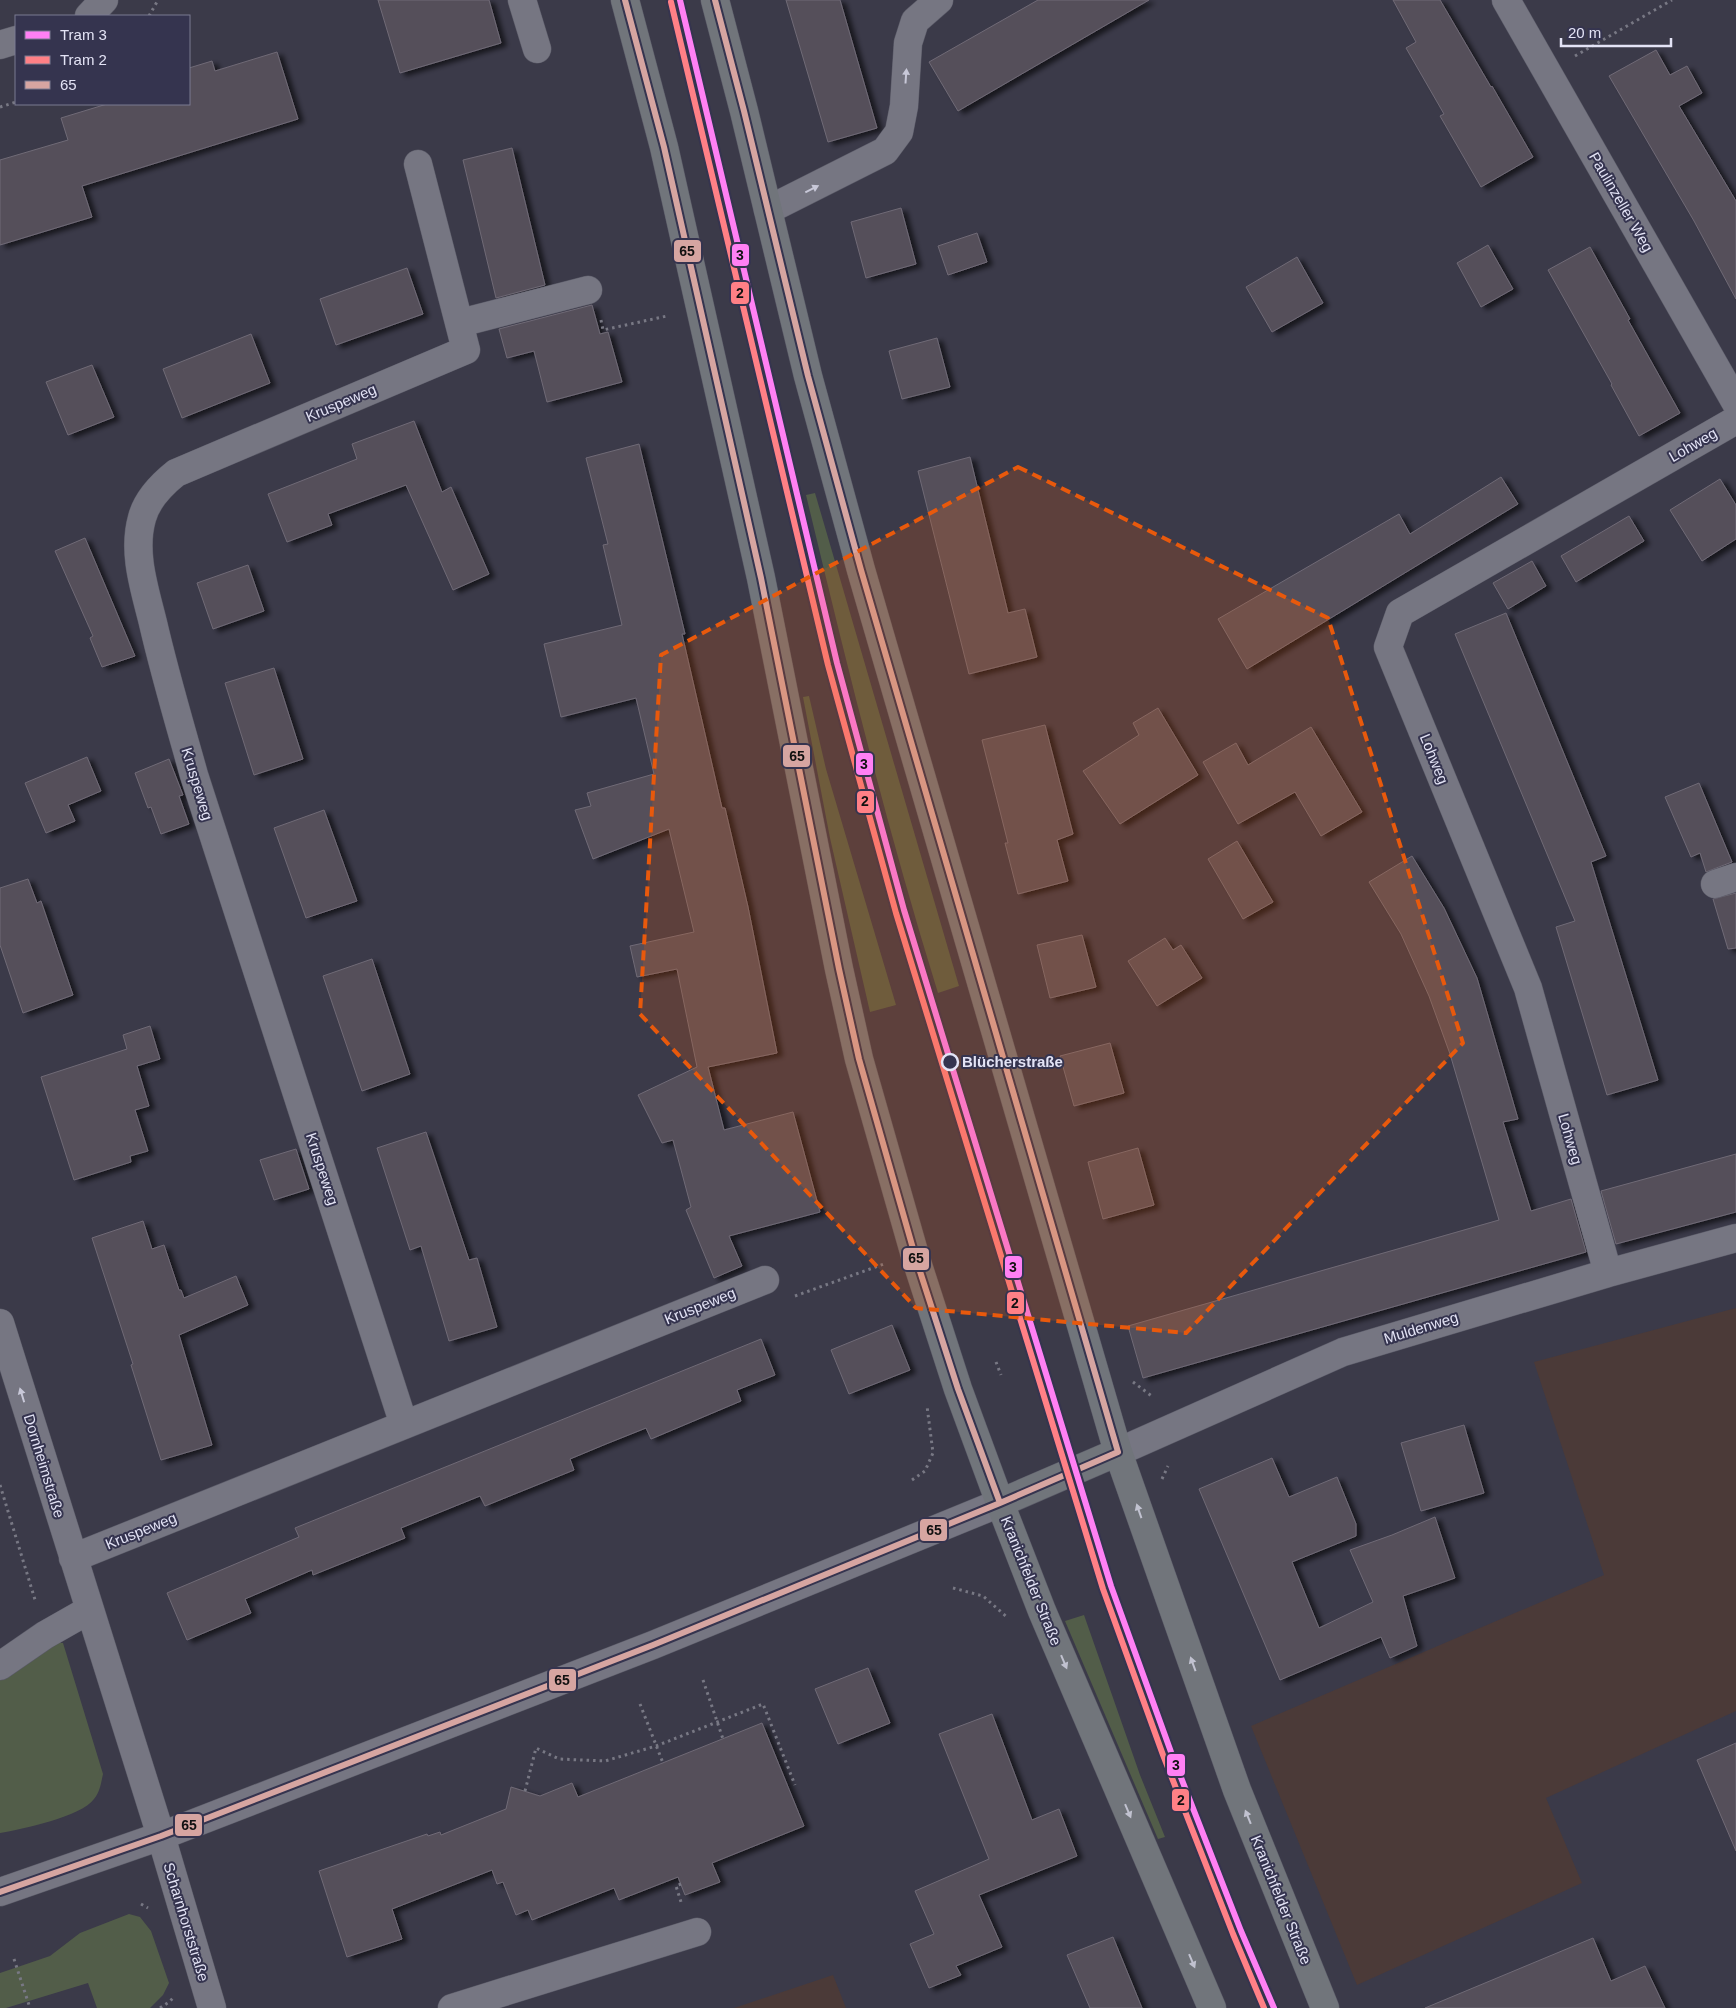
<svg xmlns="http://www.w3.org/2000/svg" width="1736" height="2008" viewBox="0 0 1736 2008" font-family="Arial,sans-serif">
	<style>
		.education { fill: #4b3a38 }
		.green { fill: #525d49 }
		.building { fill: #544f5a; stroke: #706a76; filter: url(#shadow) }
		.lines { fill: none; stroke-linecap: round; stroke-linejoin: round }
		.minor-casing { stroke: #595966; stroke-width: 29 }
		.major-casing { stroke: #595966; stroke-width: 29 }
		.path { stroke: #787884; stroke-width: 3; stroke-dasharray: 2.5 4; stroke-linecap: butt }
		.minor { stroke: #767682; stroke-width: 28 }
		.major { stroke: #71757b; stroke-width: 28 }
		.bus-1-casing { stroke: #35344f; stroke-width: 10 }
		.bus-1 { stroke: #d6a5a1; stroke-width: 6 }
		.tram-1-casing { stroke: #35344f; stroke-width: 10 }
		.tram-2-casing { stroke: #35344f; stroke-width: 10 }
		.tram-1 { stroke: #ff80f4; stroke-width: 6 }
		.tram-2 { stroke: #ff8086; stroke-width: 6 }
		.oneway { fill: #c8c8d8 }
		.oneway2 { fill: #c1c2d0 }
		.marked { fill: #e8590c; fill-opacity: 0.2; stroke: #e8590c; stroke-width: 4; stroke-dasharray: 10 6; stroke-linejoin: round }
		.stop-dot { fill: #35344f; stroke: #e3e3f5; stroke-width: 2.5 }
		.labels { text-anchor: middle; stroke-width: 4; stroke-linejoin: round; paint-order: stroke }
		.street-label { font-size: 15px; fill: #e3e3f5; stroke: #35344f }
		.stop-label { font-size: 15px; font-weight: bold; fill: #e3e3f5; stroke: #35344f; text-anchor: start }
		.line-badge { stroke: #35344f; stroke-width: 2 }
		.pale-badge-label { font-size: 14px; text-anchor: middle; font-weight: bold; fill: #111 }
	</style>
	<defs>
		<filter id="shadow"><feDropShadow dx="5.5" dy="3" stdDeviation="2.5" flood-color="#0009"/></filter>
	</defs>
	<rect width="100%" height="100%" fill="#3b3a49"/>
	<path class="education" d="M 1736,1308 L 1736,1711 L 1546,1798 L 1582,1883 L 1357,1985 L 1251,1726 L 1604,1575 L 1534,1362 Z
		M 833,1975 L 846,2008 L 734,2008 Z"/>
	<path class="green" d="M 815,493 L 959,986 L 938,993 C 887,829 846,662 806,495 Z
		M 809,696 L 826,769 L 896,1005 L 870,1012 L 830,838 L 803,697 Z
		M 1084,1615 L 1140,1775 L 1165,1837 L 1158,1839 L 1065,1621 Z
		M 50,1642 L 63,1643 L 103,1774 C 101,1783 100,1792 94,1799 C 81,1817 22,1829 0,1833 L 0,1676 Z
		M 129,1914 L 140,1917 L 151,1931 L 169,1983 L 163,1995 L 150,2008 L 97,2008 L 88,1983 L 6,2008 L 0,2008 L 0,1973 L 50,1956 L 80,1933 Z"/>
	<path class="building" d="M 378,0 L 489,0 L 501,43 L 400,73 Z
		M 786,0 L 840,0 L 877,128 L 828,142 Z
		M 1038,0 L 1149,0 L 958,111 L 929,62 Z
		M 1393,0 L 1440,0 L 1491,87 L 1492,86 L 1533,157 L 1481,187 L 1440,116 L 1444,114 L 1406,48 L 1416,42 Z
		M 1656,50 L 1670,75 L 1687,66 L 1702,93 L 1679,106 L 1736,201 L 1736,299 L 1694,221 L 1609,76 Z
		M 277,52 L 298,119 L 82,186 L 92,217 L 0,245 L 0,160 L 68,140 L 61,118 L 107,104 L 189,104 L 189,68 L 212,61 L 215,71 Z
		M 512,148 L 545,285 L 496,298 L 463,160 Z
		M 901,208 L 916,264 L 866,278 L 851,222 Z
		M 977,233 L 987,262 L 948,275 L 938,246 Z
		M 1488,245 L 1513,289 L 1481,307 L 1457,263 Z
		M 1590,247 L 1630,319 L 1628,320 L 1680,413 L 1639,436 L 1611,385 L 1612,384 L 1548,270 Z
		M 1297,257 L 1323,303 L 1272,332 L 1246,287 Z
		M 407,268 L 423,314 L 336,345 L 320,299 Z
		M 592,305 L 600,334 L 608,332 L 622,382 L 547,402 L 534,351 L 507,358 L 499,329 Z
		M 251,334 L 270,383 L 182,418 L 163,369 Z
		M 937,338 L 950,387 L 902,399 L 889,351 Z
		M 92,365 L 114,417 L 68,435 L 46,382 Z
		M 414,421 L 442,492 L 451,487 L 489,574 L 453,590 L 406,485 L 328,514 L 332,525 L 287,542 L 268,494 L 357,459 L 352,444 Z
		M 639,444 L 685,634 L 682,634 L 722,808 L 725,808 L 748,907 L 777,1053 L 708,1067 L 724,1130 L 793,1112 L 820,1212 L 729,1236 L 742,1266 L 714,1278 L 686,1210 L 691,1207 L 673,1140 L 662,1143 L 638,1095 L 697,1067 L 677,969 L 637,977 L 630,946 L 694,932 L 669,829 L 593,859 L 575,810 L 591,806 L 587,793 L 654,774 L 636,698 L 561,717 L 544,644 L 622,625 L 603,545 L 608,544 L 586,458 Z
		M 970,457 L 1008,613 L 1025,609 L 1037,657 L 969,674 L 918,471 Z
		M 1501,477 L 1518,504 L 1247,669 L 1218,619 L 1399,514 L 1410,534 Z
		M 1720,479 L 1736,505 L 1736,539 L 1702,561 L 1670,510 Z
		M 1629,516 L 1644,541 L 1576,582 L 1561,556 Z
		M 85,538 L 135,656 L 102,667 L 90,638 L 93,636 L 55,551 Z
		M 1532,561 L 1546,586 L 1508,609 L 1493,583 Z
		M 248,565 L 264,611 L 213,629 L 197,583 Z
		M 1506,613 L 1606,856 L 1591,862 L 1658,1080 L 1607,1095 L 1556,927 L 1575,921 L 1455,634 Z
		M 274,668 L 303,759 L 254,775 L 225,683 Z
		M 1158,708 L 1198,775 L 1120,824 L 1083,771 L 1139,735 L 1133,723 Z
		M 1045,725 L 1073,834 L 1057,840 L 1068,881 L 1018,894 L 1005,843 L 1008,843 L 982,740 Z
		M 1311,727 L 1362,812 L 1321,836 L 1295,792 L 1238,824 L 1203,762 L 1236,743 L 1248,765 Z
		M 87,757 L 101,791 L 68,805 L 75,821 L 46,833 L 25,783 Z
		M 169,759 L 183,795 L 179,796 L 189,824 L 161,834 L 151,807 L 148,808 L 135,773 Z
		M 1699,783 L 1732,862 L 1706,872 L 1700,853 L 1691,857 L 1665,797 Z
		M 324,810 L 357,901 L 306,918 L 274,828 Z
		M 1237,841 L 1273,902 L 1243,919 L 1208,859 Z
		M 1412,856 L 1444,908 L 1477,978 L 1518,1119 L 1503,1122 L 1531,1211 L 1571,1199 L 1586,1252 L 1143,1378 L 1128,1326 L 1499,1220 L 1450,1054 L 1429,996 L 1401,934 L 1369,882 Z
		M 28,879 L 37,903 L 41,901 L 73,995 L 23,1013 L 0,945 L 0,888 Z
		M 1736,893 L 1736,948 L 1728,949 L 1713,899 Z
		M 1082,935 L 1096,987 L 1050,998 L 1037,945 Z
		M 1165,938 L 1173,950 L 1181,945 L 1202,978 L 1157,1006 L 1128,961 Z
		M 372,959 L 410,1074 L 362,1091 L 323,976 Z
		M 150,1026 L 160,1059 L 137,1066 L 149,1106 L 135,1110 L 148,1151 L 130,1156 L 131,1162 L 74,1180 L 41,1077 L 127,1049 L 123,1035 Z
		M 1110,1043 L 1124,1093 L 1074,1106 L 1060,1056 Z
		M 426,1132 L 469,1260 L 477,1258 L 497,1327 L 449,1341 L 421,1246 L 410,1250 L 377,1148 Z
		M 1138,1148 L 1154,1205 L 1103,1219 L 1088,1162 Z
		M 296,1149 L 309,1189 L 274,1200 L 260,1160 Z
		M 1736,1154 L 1736,1212 L 1616,1244 L 1601,1191 Z
		M 143,1221 L 152,1249 L 164,1245 L 179,1290 L 181,1290 L 184,1298 L 236,1276 L 248,1305 L 179,1335 L 212,1445 L 161,1460 L 131,1365 L 133,1364 L 92,1238 Z
		M 892,1325 L 910,1370 L 849,1394 L 831,1350 Z
		M 761,1339 L 775,1375 L 737,1390 L 741,1401 L 651,1439 L 646,1428 L 606,1444 L 570,1459 L 574,1470 L 485,1506 L 480,1496 L 401,1528 L 405,1538 L 313,1575 L 312,1570 L 245,1599 L 251,1613 L 187,1640 L 167,1593 L 299,1537 L 295,1528 Z
		M 1464,1425 L 1484,1493 L 1421,1511 L 1401,1443 Z
		M 1272,1458 L 1289,1497 L 1337,1477 L 1356,1524 L 1356,1536 L 1292,1562 L 1319,1628 L 1373,1602 L 1350,1550 L 1392,1535 L 1435,1517 L 1455,1578 L 1403,1596 L 1417,1646 L 1390,1658 L 1381,1637 L 1280,1680 L 1199,1489 Z
		M 868,1668 L 890,1723 L 838,1744 L 815,1689 Z
		M 992,1714 L 1032,1820 L 1059,1809 L 1077,1856 L 979,1895 L 1002,1947 L 956,1966 L 961,1975 L 929,1988 L 910,1944 L 934,1934 L 915,1891 L 989,1859 L 939,1734 Z
		M 762,1723 L 804,1826 L 712,1863 L 720,1882 L 685,1895 L 678,1877 L 619,1900 L 614,1888 L 532,1920 L 528,1910 L 516,1915 L 503,1882 L 497,1884 L 492,1870 L 392,1909 L 402,1939 L 347,1957 L 319,1871 L 427,1834 L 428,1836 L 440,1832 L 441,1835 L 506,1809 L 511,1787 L 540,1796 L 572,1783 L 578,1797 Z
		M 1736,1743 L 1736,1851 L 1697,1760 Z
		M 1113,1937 L 1142,2008 L 1090,2008 L 1067,1955 Z
		M 1593,1938 L 1611,1981 L 1645,1966 L 1665,2008 L 1425,2008 Z"/>
	<g class="lines">
		<g class="minor-casing">
			<path id="minor" d="M 522,0 L 537,49
				M 1506,0 L 1736,403
				M 89,16 L 104,0
				M 0,45 L 16,40
				M 768,210 L 885,151 L 899,132 L 904,106 L 908,43 L 915,21 L 939,0
				M 460,323 L 588,290
				M 1715,884 L 1736,877
				M 1608,1273 L 1528,988 L 1388,647 L 1400,613 L 1736,420
				M 0,1323 L 161,1836 L 212,2008
				M 404,1425 L 194,775 C 180,725 165,675 153,623 C 145,590 132,553 142,518 C 147,499 161,485 176,473 L 466,350 L 418,164
				M 1118,1452 L 1343,1352 L 1608,1273 L 1736,1238
				M 73,1558 L 765,1280
				M 0,1666 L 45,1635 L 89,1610
				M 0,1892 L 161,1836 L 653,1645 L 1000,1503
				M 452,2008 L 697,1932"/>
		</g>
		<g class="major-casing">
			<path id="major" d="M 625,0 L 664,147 L 761,578 L 839,969 L 859,1059 L 916,1259 L 958,1389 L 1000,1503 L 1042,1611 L 1212,2008
				M 715,0 L 744,111 L 808,376 L 861,570 L 1118,1452 L 1237,1790 L 1325,2008
				M 1000,1503 L 1118,1452"/>
		</g>
		<path class="path" d="M 149,16 L 158,0
			M 1575,56 L 1672,0
			M 0,107 L 16,102
			M 601,320 L 603,330 L 667,316
			M 795,1296 L 884,1264
			M 996,1362 L 1001,1375
			M 1133,1382 L 1153,1397
			M 1162,1479 L 1168,1466
			M 912,1480 L 925,1471 L 933,1453 L 927,1406
			M 0,1485 L 36,1603
			M 953,1588 L 983,1596 L 1008,1618
			M 703,1680 L 723,1739
			M 640,1704 L 663,1763
			M 525,1791 L 536,1748 L 559,1759 L 605,1761 L 656,1746 L 763,1704 L 795,1785
			M 681,1884 L 676,1886 L 681,1902
			M 141,1904 L 148,1908
			M 14,1959 L 30,2008
			M 160,2008 L 169,2002 L 175,1996"/>
		<use href="#minor" class="minor"/>
		<use href="#major" class="major"/>
		<g class="bus-1-casing">
			<path id="bus-1" d="M 625,0 L 664,147 L 761,578 L 839,969 L 859,1059 L 916,1259 L 958,1389 L 1000,1503
				M 715,0 L 744,111 L 808,376 L 861,570 L 1118,1452
				M 0,1892 L 161,1836 L 653,1645 L 1000,1503 L 1118,1452"/>
		</g>
		<use href="#bus-1" class="bus-1"/>
		<g class="tram-1-casing">
			<path id="tram-1" d="M 680,0 L 837,663 L 904,910 L 1111,1586 L 1171,1752 L 1241,1931 L 1274,2008"/>
		</g>
		<g class="tram-2-casing">
			<path id="tram-2" d="M 671,2 L 828,665 L 896,913 L 1103,1589 L 1163,1755 L 1233,1934 L 1264,2008"/>
		</g>
		<use href="#tram-1" class="tram-1"/>
		<use href="#tram-2" class="tram-2"/>
	</g>
	<defs><path id="oneway-solid" d="M-6-.8H1V-3.2L6.5 0L1 3.2V.8H-6Z" transform="scale(1.25)"/></defs>
	<g class="oneway">
		<use href="#oneway-solid" transform="translate(906 76) rotate(-86)"/>
		<use href="#oneway-solid" transform="translate(812 189) rotate(-27)"/>
		<use href="#oneway-solid" transform="translate(22 1395) rotate(-107)"/>
	</g>
	<g class="oneway2">
		<use href="#oneway-solid" transform="translate(1139 1511) rotate(-109)"/>
		<use href="#oneway-solid" transform="translate(1064 1662) rotate(67)"/>
		<use href="#oneway-solid" transform="translate(1193 1664) rotate(-110)"/>
		<use href="#oneway-solid" transform="translate(1128 1811) rotate(67)"/>
		<use href="#oneway-solid" transform="translate(1248 1817) rotate(-112)"/>
		<use href="#oneway-solid" transform="translate(1192 1961) rotate(67)"/>
	</g>
	<path class="marked" d="M 1018,467 L 1328,618 L 1463,1043 L 1186,1333 L 916,1308 L 640,1014 L 661,655 Z"/>
	<circle class="stop-dot" cx="950" cy="1062" r="8"/>
	<g class="labels">
		<g class="street-label">
			<text transform="translate(1621 202) rotate(60)" y="5">Paulinzeller Weg</text>
			<text transform="translate(341 403) rotate(-23)" y="5">Kruspeweg</text>
			<text transform="translate(1693 445) rotate(-30)" y="5">Lohweg</text>
			<text transform="translate(1434 759) rotate(68)" y="5">Lohweg</text>
			<text transform="translate(197 784) rotate(73)" y="5">Kruspeweg</text>
			<text transform="translate(1570 1139) rotate(74)" y="5">Lohweg</text>
			<text transform="translate(322 1169) rotate(72)" y="5">Kruspeweg</text>
			<text transform="translate(700 1306) rotate(-22)" y="5">Kruspeweg</text>
			<text transform="translate(1421 1328) rotate(-17)" y="5">Muldenweg</text>
			<text transform="translate(44 1466) rotate(73)" y="5">Dornheimstraße</text>
			<text transform="translate(141 1531) rotate(-22)" y="5">Kruspeweg</text>
			<text transform="translate(1031 1581) rotate(68)" y="5">Kranichfelder Straße</text>
			<text transform="translate(1281 1900) rotate(68)" y="5">Kranichfelder Straße</text>
			<text transform="translate(186 1922) rotate(73)" y="5">Scharnhorststraße</text>
		</g>
		<g class="stop-label">
			<text x="962" y="1067">Blücherstraße</text>
		</g>
	</g>
	<g class="line-badge">
		<rect x="673" y="239" width="29" height="24" rx="5" fill="#d6a5a1"/>
		<rect x="731" y="243" width="19" height="24" rx="5" fill="#ff80f4"/>
		<rect x="730" y="281" width="20" height="24" rx="5" fill="#ff8086"/>
		<rect x="782" y="744" width="29" height="24" rx="5" fill="#d6a5a1"/>
		<rect x="855" y="752" width="19" height="24" rx="5" fill="#ff80f4"/>
		<rect x="856" y="790" width="19" height="24" rx="5" fill="#ff8086"/>
		<rect x="902" y="1247" width="28" height="24" rx="5" fill="#d6a5a1"/>
		<rect x="1004" y="1255" width="19" height="24" rx="5" fill="#ff80f4"/>
		<rect x="1006" y="1291" width="19" height="24" rx="5" fill="#ff8086"/>
		<rect x="919" y="1518" width="29" height="24" rx="5" fill="#d6a5a1"/>
		<rect x="548" y="1668" width="29" height="24" rx="5" fill="#d6a5a1"/>
		<rect x="1166" y="1753" width="20" height="24" rx="5" fill="#ff80f4"/>
		<rect x="1171" y="1788" width="19" height="24" rx="5" fill="#ff8086"/>
		<rect x="174" y="1813" width="29" height="24" rx="5" fill="#d6a5a1"/>
	</g>
	<g class="pale-badge-label">
		<text x="687" y="256">65</text>
		<text x="740" y="260">3</text>
		<text x="740" y="298">2</text>
		<text x="797" y="761">65</text>
		<text x="864" y="769">3</text>
		<text x="865" y="806">2</text>
		<text x="916" y="1263">65</text>
		<text x="1013" y="1272">3</text>
		<text x="1015" y="1308">2</text>
		<text x="934" y="1535">65</text>
		<text x="562" y="1685">65</text>
		<text x="1176" y="1770">3</text>
		<text x="1181" y="1805">2</text>
		<text x="189" y="1830">65</text>
	</g>
	<rect x="15" y="15" width="175" height="90" fill="#35344f" stroke="#7b7a91"/>
	<rect x="25" y="31" width="25" height="8" fill="#ff80f4" stroke="#7b7a91"/>
	<text x="60" y="40" font-size="15" fill="#e3e3f5">Tram 3</text>
	<rect x="25" y="56" width="25" height="8" fill="#ff8086" stroke="#7b7a91"/>
	<text x="60" y="65" font-size="15" fill="#e3e3f5">Tram 2</text>
	<rect x="25" y="81" width="25" height="8" fill="#d6a5a1" stroke="#7b7a91"/>
	<text x="60" y="90" font-size="15" fill="#e3e3f5">65</text>
	<path d="M1561 38v8h110v-8" fill="none" stroke="#e3e3f5" stroke-width="2.5"/>
	<text x="1568" y="38" font-size="15" fill="#e3e3f5" stroke="#35344f" stroke-width="4" paint-order="stroke">20 m</text>
</svg>
